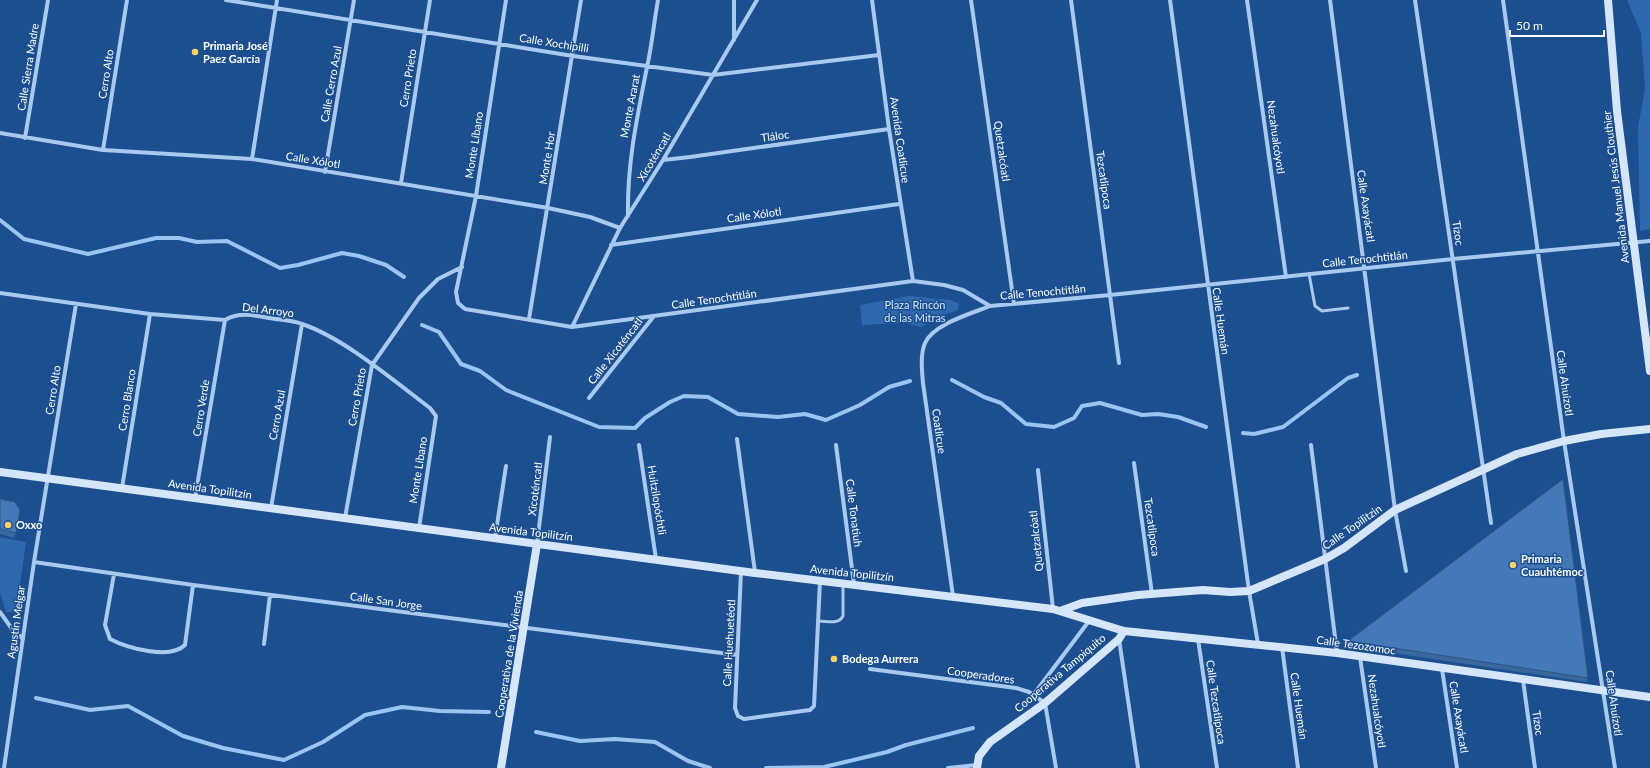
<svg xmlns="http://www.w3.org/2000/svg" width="1650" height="768" viewBox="0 0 1650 768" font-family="Lato,sans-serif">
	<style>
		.green { fill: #2e69ad }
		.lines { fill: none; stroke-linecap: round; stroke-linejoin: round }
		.stream { stroke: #9cc4f0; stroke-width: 4 }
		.lane { stroke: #a9c9ee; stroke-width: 3 }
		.street { stroke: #a9c9ee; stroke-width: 4 }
		.secondary { stroke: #d6e6fa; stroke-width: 8 }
		.wall { fill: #3a679d }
		.building { fill: #4478b7; stroke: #305480 }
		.poi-dot { fill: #ffd166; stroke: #1b4f8f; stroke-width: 1.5 }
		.labels { text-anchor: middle; stroke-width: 3; stroke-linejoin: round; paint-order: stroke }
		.street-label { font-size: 11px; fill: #fff; stroke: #1b4f8f }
		.poi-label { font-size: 11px; font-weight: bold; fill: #fff; stroke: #1b4f8f; text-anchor: start }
		.park-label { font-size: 11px; fill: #cfe3fa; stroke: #1b4f8f }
	</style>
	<rect width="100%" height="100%" fill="#1b4f8f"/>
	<path class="green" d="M 1627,0 L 1650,0 L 1650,229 L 1640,231 L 1638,127 L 1645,89 L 1641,33 Z
		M 909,296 L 951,300 L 959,304 L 958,310 L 933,319 L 922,327 L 904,323 L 862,325 L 860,305 Z
		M 0,537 L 26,542 L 16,612 L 6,612 L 0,593 Z"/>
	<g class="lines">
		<path class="stream" d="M 0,220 L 24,239 L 88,254 L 156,238 L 179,238 L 197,242 L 227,241 L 280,268 L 298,265 L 342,253 L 359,256 L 386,265 L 404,277
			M 422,325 L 439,332 L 461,364 L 480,371 L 506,390 L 599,427 L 635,428 L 645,418 L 670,402 L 684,396 L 708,397 L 738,414 L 778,417 L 805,414 L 826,420 L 860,405 L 889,387 L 910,381
			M 952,380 L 984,397 L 1001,403 L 1026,424 L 1054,427 L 1074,418 L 1082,406 L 1100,403 L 1142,415 L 1158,414 L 1178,417 L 1206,427
			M 1243,433 L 1254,434 L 1283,427 L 1348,378 L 1357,375
			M 36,698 L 90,710 L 128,706 L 183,736 L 223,748 L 284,760 L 323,742 L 365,715 L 402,707 L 440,711 L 489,712
			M 536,732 L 580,741 L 615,739 L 655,742 L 688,761 L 710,768
			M 766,768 L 824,767 L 887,752 L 906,745 L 973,728"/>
		<path class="lane" d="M 1309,274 L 1315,306 L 1322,311 L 1348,308
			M 818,621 C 828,621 838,625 843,616 L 843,585"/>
		<path class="street" d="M 226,0 L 573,56 L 713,75 L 879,55
			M 506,0 L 476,196 L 456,292 L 458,303 L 465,309 L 572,327 L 913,281 L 944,285 L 963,290 L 990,306 L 1110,295 L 1453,259 L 1650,241
			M 872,0 L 889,129 L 913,281
			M 971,0 L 1014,304
			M 1071,0 L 1119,363
			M 1170,0 L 1249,591 L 1258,644
			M 1247,0 L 1286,277
			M 1330,0 L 1395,510 L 1406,571
			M 1415,0 L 1491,523
			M 1503,0 L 1564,441 L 1615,768
			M 734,40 L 734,0
			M 0,133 L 103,150 L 252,159 L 548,208 L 590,217 L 620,228
			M 25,138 L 48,0
			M 103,150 L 127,0
			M 252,159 L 277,0
			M 663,160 L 690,157 L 889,129
			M 325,172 L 354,0
			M 401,183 L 430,0
			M 628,216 C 627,163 637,118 647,67 C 652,45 654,22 658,0
			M 611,245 L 899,204
			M 0,293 L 150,314 L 225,320 C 239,312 254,315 269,318 C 280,320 292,320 302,324 C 344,338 394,381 430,408 L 436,416 L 419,528
			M 529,319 L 581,0
			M 572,327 L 620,228 L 663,160 L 757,0
			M 589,398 L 654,316
			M 737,439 L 755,572
			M 639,445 L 656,559
			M 836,445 L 854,584
			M 1311,445 L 1337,653
			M 1134,463 L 1152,594
			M 1038,470 L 1053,609
			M 122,488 L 150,314
			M 195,498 L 225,320
			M 271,508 L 302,324
			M 345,518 L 372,365 L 419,298 L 438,279 L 462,267
			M 495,538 L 506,466
			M 537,544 L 550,437
			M 34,562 L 193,585 L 737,655
			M 741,571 L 735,708 L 738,716 L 744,719 L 810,710 L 814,706 L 820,581
			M 114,574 L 105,625 L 110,639 C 127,648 170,660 185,645 L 193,585
			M 953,596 L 923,383 C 922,371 920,355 925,343 C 933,324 973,313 990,306
			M 0,612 L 12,629 L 23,639
			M 1119,639 L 1138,768
			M 1198,639 L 1217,768
			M 264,644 L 270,595
			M 1282,647 L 1298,768
			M 1360,657 L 1376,768
			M 870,669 L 1016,688 L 1029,692 L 1045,703 L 1056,768
			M 1442,669 L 1457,768
			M 1523,680 L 1535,768
			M 1034,694 L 1089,621
			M 4,768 L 34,562 L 76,304
			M 948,768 L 977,765"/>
		<path class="secondary" d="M 1608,0 L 1617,111 L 1650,371
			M 0,472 L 755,573 L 1053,609 L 1124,631 L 1337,653 L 1650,697
			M 1060,611 L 1082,603 L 1138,595 L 1203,590 L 1230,592 L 1249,591 L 1325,559 L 1344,548 L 1395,510 L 1517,454 L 1564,441 L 1601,434 L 1650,429
			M 501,768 L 537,544
			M 977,768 L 979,756 L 990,742 L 1045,703 L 1119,639 L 1124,631"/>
	</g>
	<path class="wall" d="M 0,499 L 16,533 L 14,538 L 0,534 Z
		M 1348,641 L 1588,678 L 1587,682 L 1346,646 Z"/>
	<path class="building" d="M 1563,479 L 1588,678 L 1348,641 Z
		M 0,499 L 15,502 L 20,510 L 16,533 L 0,529 Z"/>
	<g class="poi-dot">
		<circle cx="195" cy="52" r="4"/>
		<circle cx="8" cy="525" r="4"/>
		<circle cx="1513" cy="565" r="4"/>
		<circle cx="834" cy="659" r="4"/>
	</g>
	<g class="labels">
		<g class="street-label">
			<text transform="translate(554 43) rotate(9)" y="4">Calle Xochipilli</text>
			<text transform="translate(28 67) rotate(-81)" y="4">Calle Sierra Madre</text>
			<text transform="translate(106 74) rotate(-81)" y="4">Cerro Alto</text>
			<text transform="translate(408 78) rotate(-81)" y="4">Cerro Prieto</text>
			<text transform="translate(331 84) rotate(-80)" y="4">Calle Cerro Azul</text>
			<text transform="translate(630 106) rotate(-79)" y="4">Monte Ararat</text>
			<text transform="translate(775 136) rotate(-8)" y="4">Tláloc</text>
			<text transform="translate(1276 137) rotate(82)" y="4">Nezahualcóyotl</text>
			<text transform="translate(900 140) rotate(82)" y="4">Avenida Coatlicue</text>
			<text transform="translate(474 145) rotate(-81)" y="4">Monte Líbano</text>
			<text transform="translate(1002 151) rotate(82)" y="4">Quetzalcóatl</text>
			<text transform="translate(654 157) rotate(-59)" y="4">Xicoténcatl</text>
			<text transform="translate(547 158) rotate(-81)" y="4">Monte Hor</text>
			<text transform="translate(313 160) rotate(9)" y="4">Calle Xólotl</text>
			<text transform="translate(1104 180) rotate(82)" y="4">Tezcatlipoca</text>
			<text transform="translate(1616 187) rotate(-97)" y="4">Avenida Manuel Jesús Clouthier</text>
			<text transform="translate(1366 206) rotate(82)" y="4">Calle Axayácatl</text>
			<text transform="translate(754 215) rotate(-8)" y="4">Calle Xólotl</text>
			<text transform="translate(1458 233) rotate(82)" y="4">Tízoc</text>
			<text transform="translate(1365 259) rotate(-6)" y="4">Calle Tenochtitlán</text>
			<text transform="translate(1043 292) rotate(-5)" y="4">Calle Tenochtitlán</text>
			<text transform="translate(714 299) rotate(-8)" y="4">Calle Tenochtitlán</text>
			<text transform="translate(268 310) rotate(7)" y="4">Del Arroyo</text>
			<text transform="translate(1221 321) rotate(82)" y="4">Calle Huemán</text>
			<text transform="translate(615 351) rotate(-52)" y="4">Calle Xicoténcatl</text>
			<text transform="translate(1565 383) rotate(82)" y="4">Calle Ahuízotl</text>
			<text transform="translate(53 390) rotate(-81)" y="4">Cerro Alto</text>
			<text transform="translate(357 397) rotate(-80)" y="4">Cerro Prieto</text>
			<text transform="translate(127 400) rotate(-81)" y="4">Cerro Blanco</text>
			<text transform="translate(201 408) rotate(-81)" y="4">Cerro Verde</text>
			<text transform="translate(277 415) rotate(-80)" y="4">Cerro Azul</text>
			<text transform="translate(939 431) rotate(82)" y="4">Coatlicue</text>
			<text transform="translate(418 470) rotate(-81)" y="4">Monte Líbano</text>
			<text transform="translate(210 489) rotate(8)" y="4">Avenida Topilitzín</text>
			<text transform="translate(535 489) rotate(-83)" y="4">Xicoténcatl</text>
			<text transform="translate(657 500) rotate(81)" y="4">Huitzilopóchtli</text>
			<text transform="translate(854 513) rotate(83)" y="4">Calle Tonatiuh</text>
			<text transform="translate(1152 527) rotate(82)" y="4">Tezcatlipoca</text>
			<text transform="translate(1352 527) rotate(-35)" y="4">Calle Topilitzin</text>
			<text transform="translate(531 532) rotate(7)" y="4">Avenida Topilitzín</text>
			<text transform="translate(1036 541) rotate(-96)" y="4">Quetzalcóatl</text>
			<text transform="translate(852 573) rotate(6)" y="4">Avenida Topilitzín</text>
			<text transform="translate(386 601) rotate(8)" y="4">Calle San Jorge</text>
			<text transform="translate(16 622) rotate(-82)" y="4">Agustín Melgar</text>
			<text transform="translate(729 643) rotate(-87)" y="4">Calle Huehuetéotl</text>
			<text transform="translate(1356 645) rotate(8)" y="4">Calle Tezozomoc</text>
			<text transform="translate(509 654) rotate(-81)" y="4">Cooperativa de la Vivienda</text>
			<text transform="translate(1060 673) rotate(-40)" y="4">Cooperativa Tampiquito</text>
			<text transform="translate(981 675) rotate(8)" y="4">Cooperadores</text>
			<text transform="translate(1216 702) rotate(82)" y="4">Calle Tezcatlipoca</text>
			<text transform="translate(1614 703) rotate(82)" y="4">Calle Ahuízotl</text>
			<text transform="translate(1299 706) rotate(82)" y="4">Calle Huemán</text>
			<text transform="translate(1377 711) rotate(82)" y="4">Nezahualcóyotl</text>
			<text transform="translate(1459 717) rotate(81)" y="4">Calle Axayácatl</text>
			<text transform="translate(1538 723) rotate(82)" y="4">Tízoc</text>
		</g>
		<g class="poi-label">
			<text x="203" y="50">Primaria José<tspan x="203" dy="13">Paez García</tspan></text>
			<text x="16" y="529">Oxxo</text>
			<text x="1521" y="563">Primaria<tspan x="1521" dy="13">Cuauhtémoc</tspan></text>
			<text x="842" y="663">Bodega Aurrera</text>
		</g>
		<g class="park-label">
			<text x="915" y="309">Plaza Rincón<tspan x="915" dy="13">de las Mitras</tspan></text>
		</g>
	</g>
	<path d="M1510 30v6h94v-6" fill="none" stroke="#ffffff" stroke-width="2"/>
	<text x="1516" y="30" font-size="12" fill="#ffffff" stroke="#1b4f8f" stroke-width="3" paint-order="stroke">50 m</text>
</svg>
